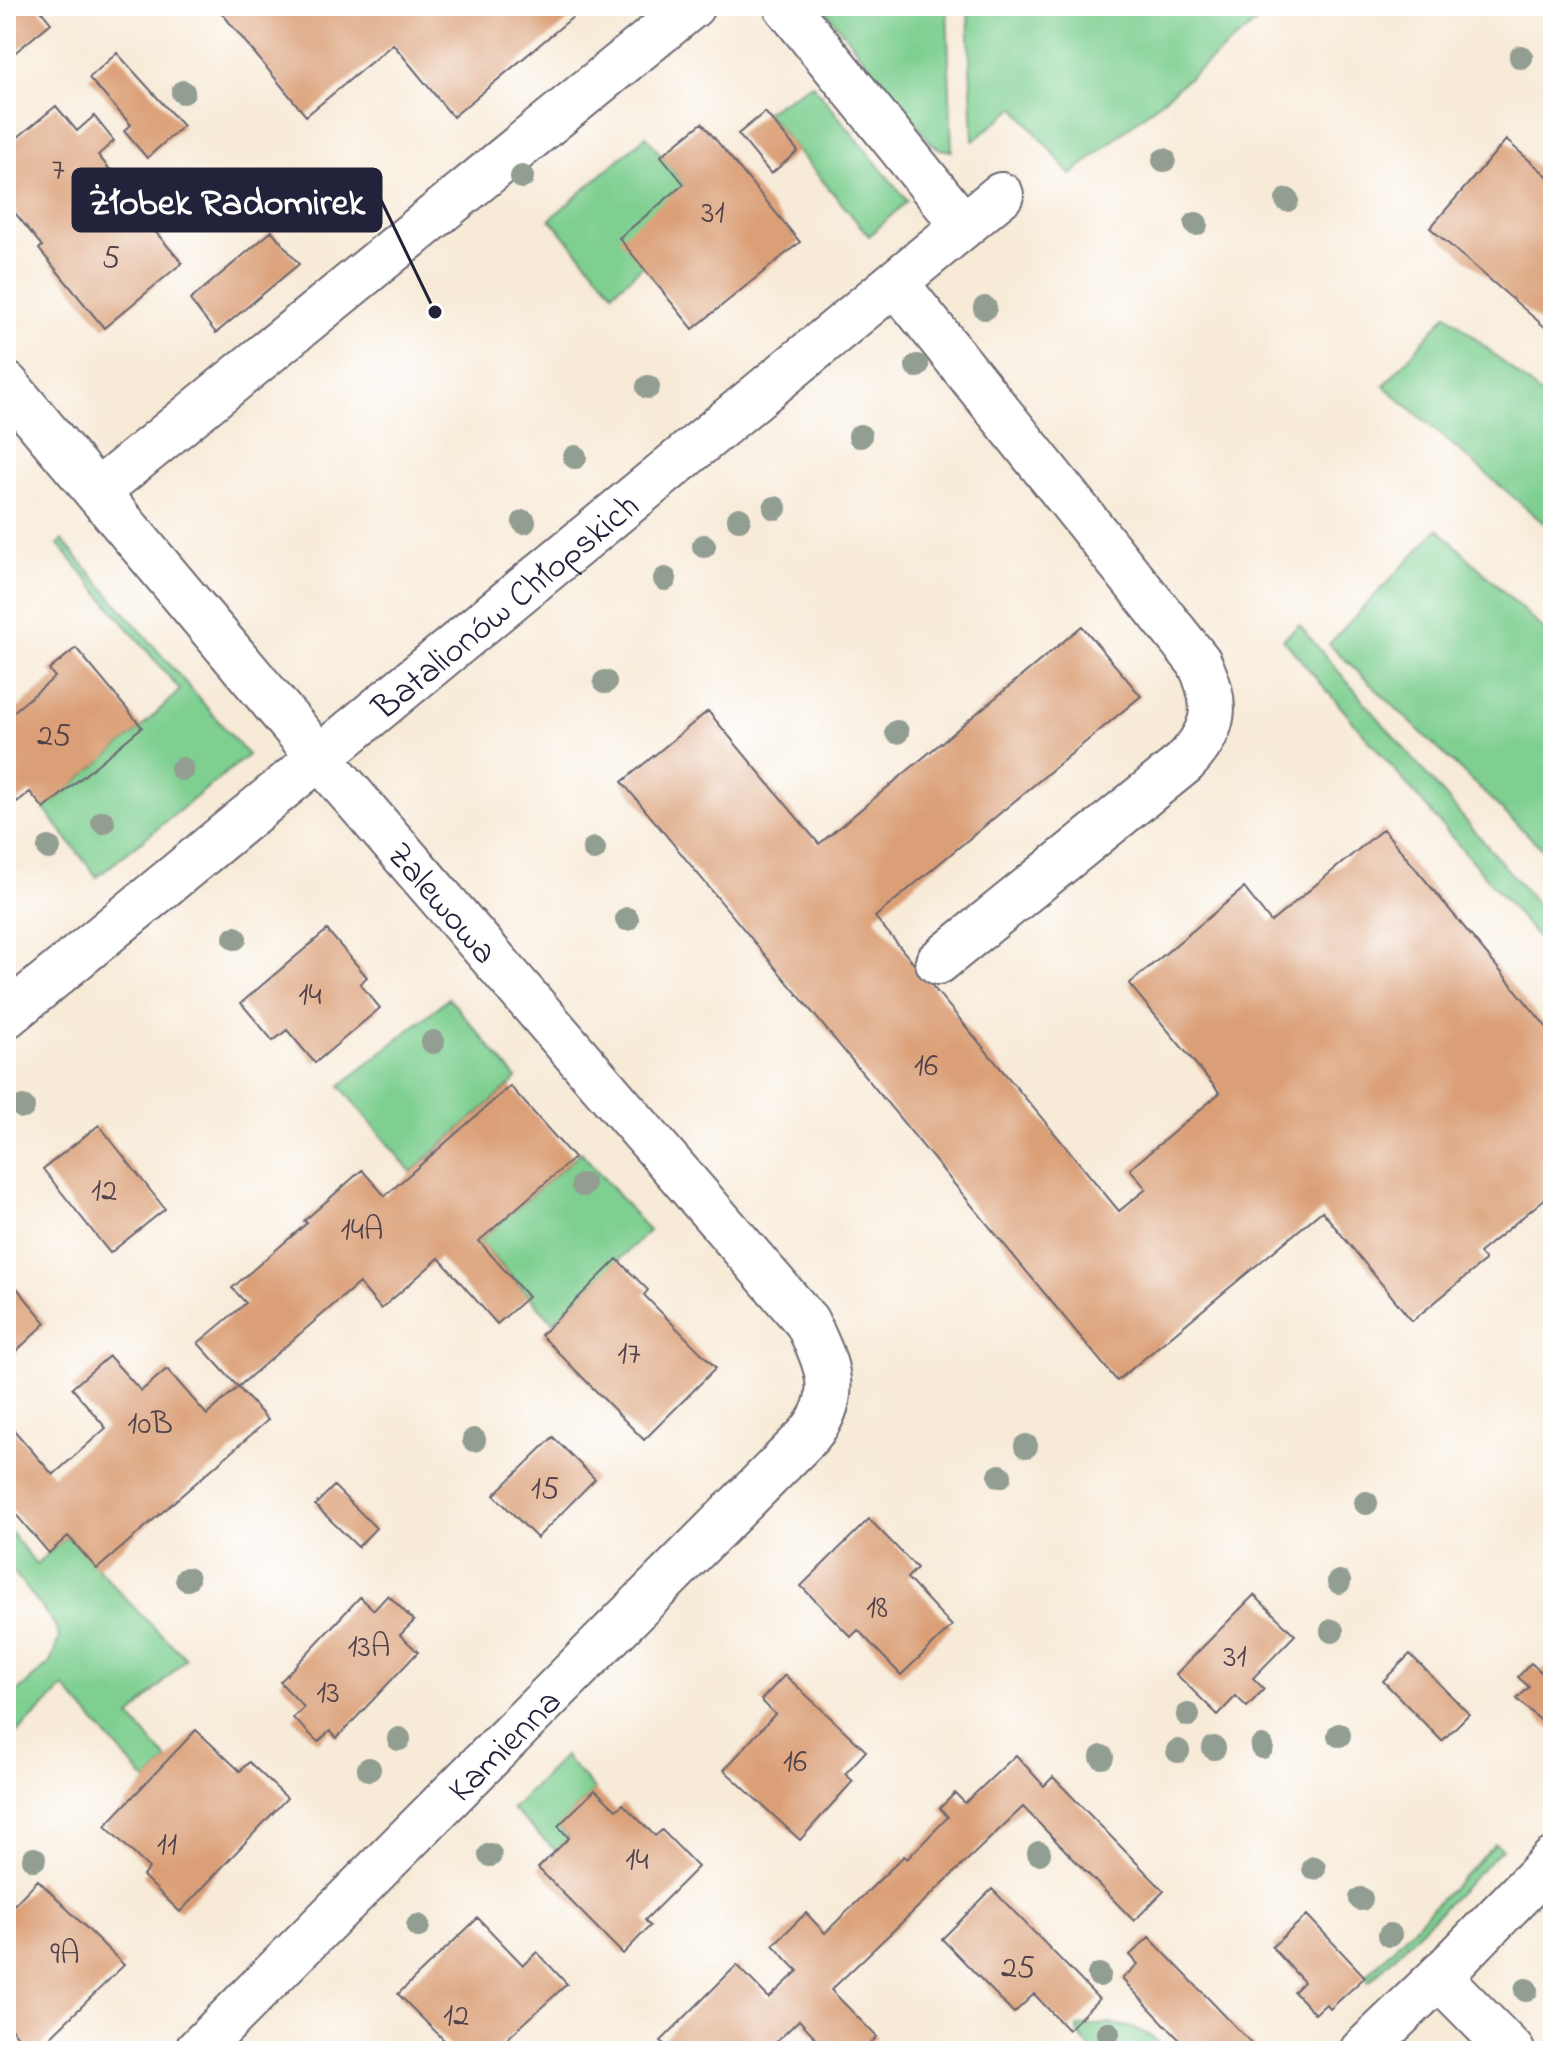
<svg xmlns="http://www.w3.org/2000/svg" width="1559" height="2057" viewBox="0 0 1559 2057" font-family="'Indie Flower',sans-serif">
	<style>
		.green { fill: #7ecf90; stroke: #507866; stroke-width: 2 }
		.building { fill: #da9f76 }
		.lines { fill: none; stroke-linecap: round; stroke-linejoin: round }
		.minor-casing { stroke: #6d6872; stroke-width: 48 }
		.minor { stroke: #fff; stroke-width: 44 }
		.tree { fill: #939e92 }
		.labels { text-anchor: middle; stroke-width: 6; stroke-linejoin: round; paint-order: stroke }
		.number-label { font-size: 32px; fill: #50414a }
		.street-label { font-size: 36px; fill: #22223b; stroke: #fff }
		.leader { fill: none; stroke: #22223b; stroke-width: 3 }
		.callout-dot { fill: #22223b; stroke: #fff; stroke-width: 3 }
		.callout { fill: #22223b; stroke: #22223b; stroke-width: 3 }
		.callout-label { font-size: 38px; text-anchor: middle; font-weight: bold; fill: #fff }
	</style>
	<rect width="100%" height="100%" fill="#fff"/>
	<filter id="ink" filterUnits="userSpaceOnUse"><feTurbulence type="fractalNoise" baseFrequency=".0125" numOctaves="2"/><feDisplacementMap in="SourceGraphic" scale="16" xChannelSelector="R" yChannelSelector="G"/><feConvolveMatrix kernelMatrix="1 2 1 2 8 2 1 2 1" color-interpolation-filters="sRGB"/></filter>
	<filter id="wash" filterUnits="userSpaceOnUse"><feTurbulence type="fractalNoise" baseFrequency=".006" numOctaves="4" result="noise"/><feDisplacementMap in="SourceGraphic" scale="32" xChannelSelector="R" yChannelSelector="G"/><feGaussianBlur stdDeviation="1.8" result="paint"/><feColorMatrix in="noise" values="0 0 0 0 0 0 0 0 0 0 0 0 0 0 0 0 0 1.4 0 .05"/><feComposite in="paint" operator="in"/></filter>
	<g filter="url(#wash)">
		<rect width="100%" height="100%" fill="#f7ead7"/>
		<path class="green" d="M 822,6 L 947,6 L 952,151 L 940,149 L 931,143 Z
			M 968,6 L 1276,6 L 1071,175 L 1015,107 L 973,141 Z
			M 812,84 L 907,201 L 869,236 L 765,112 Z
			M 646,136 L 684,184 L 643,266 L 613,292 L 550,219 Z
			M 1447,314 L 1553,405 L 1553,531 L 1384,386 Z
			M 1438,529 L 1553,639 L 1553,859 L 1329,644 Z
			M 62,540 L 248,755 L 97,877 L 44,809 L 142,727 L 180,690 L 58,544 Z
			M 1299,625 L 1553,923 L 1553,956 L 1283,639 Z
			M 449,998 L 517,1079 L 411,1172 L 340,1086 Z
			M 581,1152 L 649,1231 L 553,1322 L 479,1241 Z
			M 6,1526 L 36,1564 L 68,1536 L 138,1612 L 186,1658 L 130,1717 L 168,1760 L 147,1782 L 64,1687 L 6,1744 L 6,1702 L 50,1663 L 59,1638 L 55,1625 L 6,1562 Z
			M 564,1756 L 595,1790 L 559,1826 L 569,1838 L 556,1851 L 512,1809 Z
			M 1495,1844 L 1502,1849 L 1369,1982 L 1365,1977 Z
			M 1107,2024 C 1131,2025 1150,2032 1166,2051 L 1092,2051 L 1079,2035 L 1077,2027 Z"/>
		<g id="blocks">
			<path class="building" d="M 6,6 L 37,6 L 51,23 L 6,60 Z
				M 216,6 L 586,6 L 453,117 L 393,44 L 306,116 Z
				M 117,53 L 183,126 L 147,158 L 124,131 L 131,125 L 89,78 Z
				M 56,106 L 77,131 L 94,116 L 114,141 L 98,155 L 120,182 L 116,184 L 138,210 L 149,200 L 166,220 L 154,230 L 182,263 L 104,328 L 39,249 L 42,246 L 6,202 L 6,147 Z
				M 765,112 L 798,151 L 771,174 L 738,134 Z
				M 702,123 L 800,242 L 693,329 L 619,238 L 684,184 L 661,156 Z
				M 1506,140 L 1553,181 L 1553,334 L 1430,228 Z
				M 272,231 L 299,264 L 216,333 L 190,300 Z
				M 1082,626 L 1141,696 L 875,917 L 1119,1211 L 1146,1189 L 1130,1169 L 1220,1093 L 1129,984 L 1244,888 L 1271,922 L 1383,829 L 1553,1035 L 1553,1192 L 1479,1253 L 1485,1261 L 1412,1321 L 1322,1211 L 1117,1381 L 622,782 L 708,711 L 819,844 Z
				M 76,648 L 142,727 L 44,809 L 30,792 L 17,802 L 6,789 L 6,718 L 55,677 L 49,670 Z
				M 327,930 L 367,977 L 360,984 L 380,1008 L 315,1063 L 287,1030 L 273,1041 L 241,1003 Z
				M 510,1086 L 574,1158 L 479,1241 L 528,1297 L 497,1324 L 439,1258 L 381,1309 L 359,1283 L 238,1387 L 198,1343 L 246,1303 L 232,1288 L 307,1223 L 304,1221 L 362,1170 L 385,1196 Z
				M 99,1125 L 165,1209 L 110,1253 L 43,1169 Z
				M 617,1259 L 648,1290 L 644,1295 L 716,1368 L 644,1440 L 541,1335 Z
				M 6,1275 L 46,1323 L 6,1361 Z
				M 109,1356 L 141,1391 L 167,1369 L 207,1415 L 238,1387 L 268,1420 L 97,1569 L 68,1536 L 49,1553 L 6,1503 L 6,1421 L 53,1475 L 106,1428 L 72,1388 Z
				M 553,1437 L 595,1479 L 537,1538 L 494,1495 Z
				M 334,1486 L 376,1528 L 358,1547 L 315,1505 Z
				M 869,1519 L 917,1568 L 907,1578 L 952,1626 L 901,1675 L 858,1630 L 851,1637 L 801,1586 Z
				M 388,1595 L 414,1621 L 400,1635 L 418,1652 L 337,1738 L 330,1731 L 318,1742 L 293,1718 L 304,1707 L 280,1682 L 360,1597 L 374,1610 Z
				M 1254,1595 L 1295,1635 L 1253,1678 L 1264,1689 L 1247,1707 L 1236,1696 L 1218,1715 L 1176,1674 Z
				M 1410,1654 L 1469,1714 L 1442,1741 L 1383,1681 Z
				M 1553,1659 L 1553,1728 L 1551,1730 L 1517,1699 L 1529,1687 L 1518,1677 L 1531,1663 L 1541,1672 Z
				M 785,1675 L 866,1751 L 845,1774 L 853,1781 L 800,1840 L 724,1770 L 775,1714 L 761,1700 Z
				M 196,1730 L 240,1771 L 249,1762 L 287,1798 L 180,1912 L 143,1876 L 149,1868 L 105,1826 Z
				M 1016,1755 L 1044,1786 L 1053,1777 L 1164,1891 L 1134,1921 L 1023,1807 L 831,1990 L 877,2037 L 862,2051 L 828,2051 L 799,2020 L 767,2051 L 671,2051 L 661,2041 L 737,1965 L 769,1998 L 798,1971 L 773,1945 L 806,1913 L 825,1933 L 904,1856 L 907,1859 L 948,1817 L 940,1808 L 955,1793 L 965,1803 Z
				M 595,1790 L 616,1810 L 623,1804 L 655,1836 L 662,1830 L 698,1867 L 645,1920 L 650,1926 L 623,1954 L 538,1868 L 569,1838 L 558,1826 Z
				M 38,1880 L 124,1965 L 36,2051 L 32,2051 L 6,2023 L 6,1913 Z
				M 992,1889 L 1099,1999 L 1068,2030 L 1034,1994 L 1014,2013 L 942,1939 Z
				M 1307,1915 L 1365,1977 L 1330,2009 L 1326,2004 L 1315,2014 L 1294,1992 L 1304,1982 L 1272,1947 Z
				M 478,1918 L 523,1965 L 537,1952 L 567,1984 L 494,2051 L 455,2051 L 398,1994 Z
				M 1149,1937 L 1259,2051 L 1190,2051 L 1122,1979 L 1138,1964 L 1130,1955 Z"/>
		</g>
	</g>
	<g filter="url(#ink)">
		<use href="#blocks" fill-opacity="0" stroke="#6d6872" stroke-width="2"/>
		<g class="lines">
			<g class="minor-casing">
				<g id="minor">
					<path d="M 786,6 L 963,225"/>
					<path d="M 896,283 L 1199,662 C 1219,705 1217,728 1184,763 L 938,962"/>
					<path id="s1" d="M 6,384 L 319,757 L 807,1322 C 828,1366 842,1396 808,1436 L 197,2051"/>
					<path d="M 97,492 L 692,6"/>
					<path id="s2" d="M 6,1016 L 1001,195"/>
					<path d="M 1439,1977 L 1512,2051"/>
					<path d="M 1362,2051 L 1439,1977 L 1553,1860"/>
				</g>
			</g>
			<use href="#minor" class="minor"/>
		</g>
		<g class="tree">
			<circle cx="1521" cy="57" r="12"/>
			<circle cx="183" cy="92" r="12"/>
			<circle cx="1164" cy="160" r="12"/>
			<circle cx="522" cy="177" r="12"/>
			<circle cx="1287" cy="200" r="12"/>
			<circle cx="1196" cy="224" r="12"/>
			<circle cx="985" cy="308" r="12"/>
			<circle cx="917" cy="366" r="12"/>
			<circle cx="648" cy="387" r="12"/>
			<circle cx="860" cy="436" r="12"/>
			<circle cx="575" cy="457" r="12"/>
			<circle cx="775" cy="508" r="12"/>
			<circle cx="739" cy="519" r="12"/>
			<circle cx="524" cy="522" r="12"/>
			<circle cx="704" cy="546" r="12"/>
			<circle cx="665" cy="579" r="12"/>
			<circle cx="605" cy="682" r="12"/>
			<circle cx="897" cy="732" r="12"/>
			<circle cx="182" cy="769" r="12"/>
			<circle cx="103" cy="822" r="12"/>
			<circle cx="49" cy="848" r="12"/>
			<circle cx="594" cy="849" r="12"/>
			<circle cx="627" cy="919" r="12"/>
			<circle cx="235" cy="938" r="12"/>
			<circle cx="433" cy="1042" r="12"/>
			<circle cx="23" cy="1107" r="12"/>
			<circle cx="583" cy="1185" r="12"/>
			<circle cx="474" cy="1440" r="12"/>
			<circle cx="1026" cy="1446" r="12"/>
			<circle cx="1000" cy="1476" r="12"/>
			<circle cx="1366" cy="1503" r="12"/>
			<circle cx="187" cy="1579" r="12"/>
			<circle cx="1339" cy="1582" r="12"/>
			<circle cx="1332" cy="1631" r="12"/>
			<circle cx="1188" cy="1715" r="12"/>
			<circle cx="1339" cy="1735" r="12"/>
			<circle cx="399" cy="1739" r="12"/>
			<circle cx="1262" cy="1747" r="12"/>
			<circle cx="1214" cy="1748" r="12"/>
			<circle cx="1178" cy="1751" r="12"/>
			<circle cx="1102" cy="1757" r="12"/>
			<circle cx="369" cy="1769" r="12"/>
			<circle cx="1039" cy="1853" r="12"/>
			<circle cx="490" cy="1855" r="12"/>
			<circle cx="34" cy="1859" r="12"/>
			<circle cx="1314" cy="1868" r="12"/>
			<circle cx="1361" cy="1899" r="12"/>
			<circle cx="418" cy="1926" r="12"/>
			<circle cx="1390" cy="1935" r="12"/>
			<circle cx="1099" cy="1975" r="12"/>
			<circle cx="1526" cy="1990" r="12"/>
			<circle cx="1108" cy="2033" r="12"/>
		</g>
	</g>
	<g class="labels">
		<g class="number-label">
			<text x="58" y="179">7</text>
			<text x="713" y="222">31</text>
			<text x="111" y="267">5</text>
			<text x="54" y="745">25</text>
			<text x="310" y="1004">14</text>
			<text x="926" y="1075">16</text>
			<text x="104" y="1200">12</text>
			<text x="362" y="1239">14A</text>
			<text x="629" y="1363">17</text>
			<text x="150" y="1433">10B</text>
			<text x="545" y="1498">15</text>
			<text x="877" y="1617">18</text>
			<text x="369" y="1656">13A</text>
			<text x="1235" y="1666">31</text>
			<text x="328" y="1702">13</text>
			<text x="795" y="1771">16</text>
			<text x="167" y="1854">11</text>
			<text x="637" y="1869">14</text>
			<text x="65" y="1963">9A</text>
			<text x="1018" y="1977">25</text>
			<text x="456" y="2025">12</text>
		</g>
		<g class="street-label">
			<text dy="13" stroke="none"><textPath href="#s2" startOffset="646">Batalionów Chłopskich</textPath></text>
			<text dy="13" stroke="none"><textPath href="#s1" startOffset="678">Zalewowa</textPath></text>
			<text transform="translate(503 1744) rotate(-45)" y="13">Kamienna</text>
		</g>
	</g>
	<path class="leader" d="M435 312L381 200"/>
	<circle class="callout-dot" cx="435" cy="312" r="8"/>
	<rect class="callout" x="73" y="169" width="308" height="62" rx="8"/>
	<g class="callout-label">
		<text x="227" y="214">Żłobek Radomirek</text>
	</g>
	<rect width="1559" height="2057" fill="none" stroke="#fff" stroke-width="32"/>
</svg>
